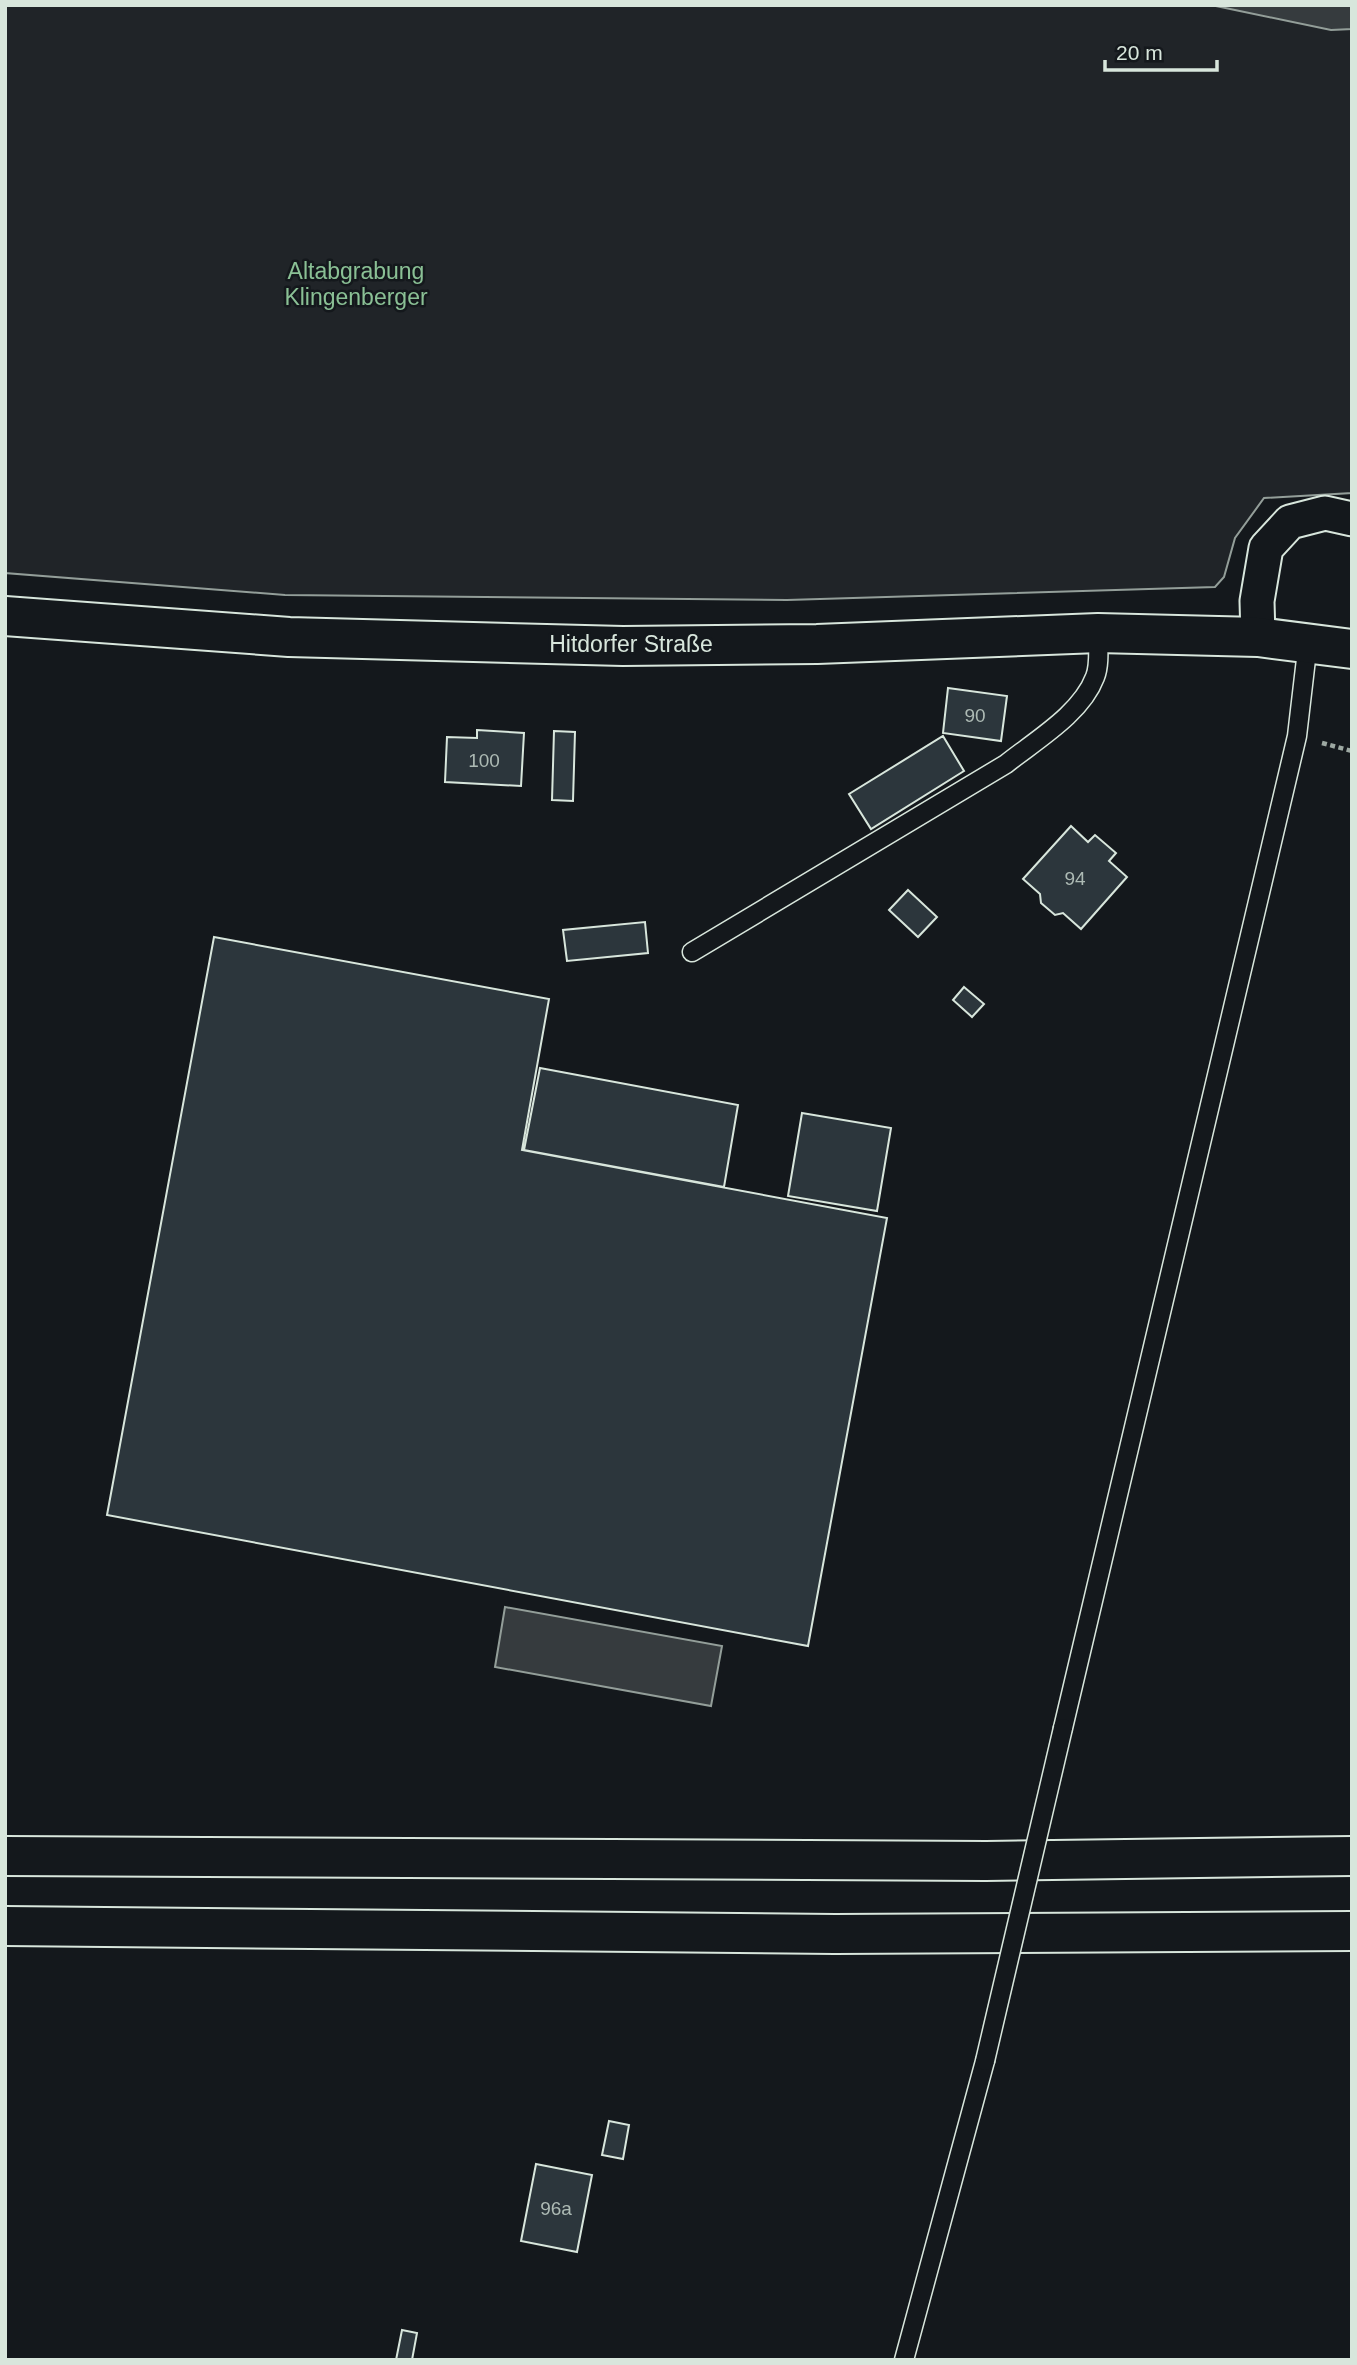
<svg xmlns="http://www.w3.org/2000/svg" width="1357" height="2365" viewBox="0 0 1357 2365" font-family="Helvetica,sans-serif">
	<style>
		.green { fill: #202428; stroke: #939e99; stroke-width: 2 }
		.water { fill: #363b3e; stroke: #939e99; stroke-width: 2 }
		.building { fill: #2c363c; stroke: #d8e6dc; stroke-width: 2 }
		.lines { fill: none; stroke-linecap: round; stroke-linejoin: round }
		.lane-casing { stroke: #d8e6dc; stroke-width: 21 }
		.street-casing { stroke: #d8e6dc; stroke-width: 37 }
		.secondary-casing { stroke: #d8e6dc; stroke-width: 42 }
		.highway-casing { stroke: #d8e6dc; stroke-width: 42 }
		.path { stroke: #9da8a2; stroke-width: 4.5; stroke-dasharray: 5 3.5; stroke-linecap: butt }
		.lane { stroke: #14181c; stroke-width: 18 }
		.street { stroke: #14181c; stroke-width: 33 }
		.secondary { stroke: #14181c; stroke-width: 38 }
		.highway { stroke: #14181c; stroke-width: 38 }
		.lane-bridge-casing { stroke: #d8e6dc; stroke-width: 21; stroke-linecap: butt }
		.lane-bridge { stroke: #14181c; stroke-width: 18 }
		.labels { text-anchor: middle; stroke-width: 5; stroke-linejoin: round; paint-order: stroke }
		.number-label { font-size: 19px; fill: #adbab4 }
		.park-label { font-size: 23px; fill: #8ac095; stroke: #14181c }
		.street-label { font-size: 23px; fill: #d8e6dc; stroke: #14181c }
	</style>
	<rect width="100%" height="100%" fill="#14181c"/>
	<path class="green" d="M 5,5 L 1352,5 L 1352,493 L 1264,498 L 1235,538 L 1224,577 L 1215,587 L 787,600 L 285,595 L 5,573 Z"/>
	<path class="water" d="M 1211,5 L 1352,5 L 1352,29 L 1331,30 Z
		M 505,1607 L 722,1646 L 711,1706 L 495,1667 Z"/>
	<path class="building" d="M 948,688 L 1007,696 L 1001,741 L 943,733 Z
		M 477,730 L 524,733 L 521,786 L 445,782 L 447,737 L 477,738 Z
		M 554,731 L 575,732 L 573,801 L 552,800 Z
		M 943,736 L 964,771 L 871,829 L 849,794 Z
		M 1071,826 L 1088,842 L 1095,835 L 1116,853 L 1109,861 L 1127,877 L 1081,929 L 1063,913 L 1055,915 L 1041,903 L 1040,894 L 1023,879 Z
		M 908,890 L 937,917 L 918,937 L 889,910 Z
		M 645,922 L 648,953 L 567,961 L 563,930 Z
		M 214,937 L 549,999 L 522,1150 L 887,1218 L 808,1646 L 107,1515 Z
		M 964,987 L 984,1004 L 972,1017 L 953,1000 Z
		M 540,1068 L 738,1105 L 724,1187 L 524,1150 Z
		M 802,1113 L 891,1128 L 877,1211 L 788,1196 Z
		M 609,2121 L 629,2125 L 623,2159 L 602,2155 Z
		M 536,2164 L 592,2175 L 577,2252 L 521,2241 Z
		M 402,2330 L 417,2333 L 412,2360 L 396,2360 Z"/>
	<g class="lines">
		<g class="lane-casing">
			<path id="lane" d="M 692,952 L 1006,764 C 1036,740 1081,714 1095,677 C 1100,665 1098,646 1098,633
				M 1063,1728 L 1297,736 L 1308,642
				M 904,2360 L 985,2061"/>
		</g>
		<g class="street-casing">
			<path id="street" d="M 1258,637 L 1257,601 L 1266,548 L 1290,522 L 1325,513 L 1352,519"/>
		</g>
		<g class="secondary-casing">
			<path id="secondary" d="M 5,616 L 289,637 L 623,646 L 817,644 L 1098,633 L 1258,637 L 1352,649"/>
		</g>
		<g class="highway-casing">
			<path id="highway" d="M 5,1856 L 986,1861 L 1352,1856
				M 5,1926 L 835,1934 L 1352,1931"/>
		</g>
		<path class="path" d="M 1322,743 L 1352,751"/>
		<use href="#lane" class="lane"/>
		<use href="#street" class="street"/>
		<use href="#secondary" class="secondary"/>
		<use href="#highway" class="highway"/>
		<g class="lane-bridge-casing">
			<path id="lane-bridge" d="M 985,2061 L 1063,1728"/>
		</g>
		<use href="#lane-bridge" class="lane-bridge"/>
	</g>
	<g class="labels">
		<g class="number-label">
			<text x="975" y="722">90</text>
			<text x="484" y="767">100</text>
			<text x="1075" y="885">94</text>
			<text x="556" y="2215">96a</text>
		</g>
		<g class="park-label">
			<text x="356" y="279">Altabgrabung<tspan x="356" dy="26">Klingenberger</tspan></text>
		</g>
		<g class="street-label">
			<text x="631" y="652">Hitdorfer Straße</text>
		</g>
	</g>
	<rect width="1357" height="2365" fill="none" stroke="#d8e6dc" stroke-width="14"/>
	<path d="M1105 60v10h112v-10" fill="none" stroke="#d8e6dc" stroke-width="3.5"/>
	<text x="1116" y="60" font-size="21" fill="#d8e6dc" stroke="#14181c" stroke-width="5" paint-order="stroke">20 m</text>
</svg>
